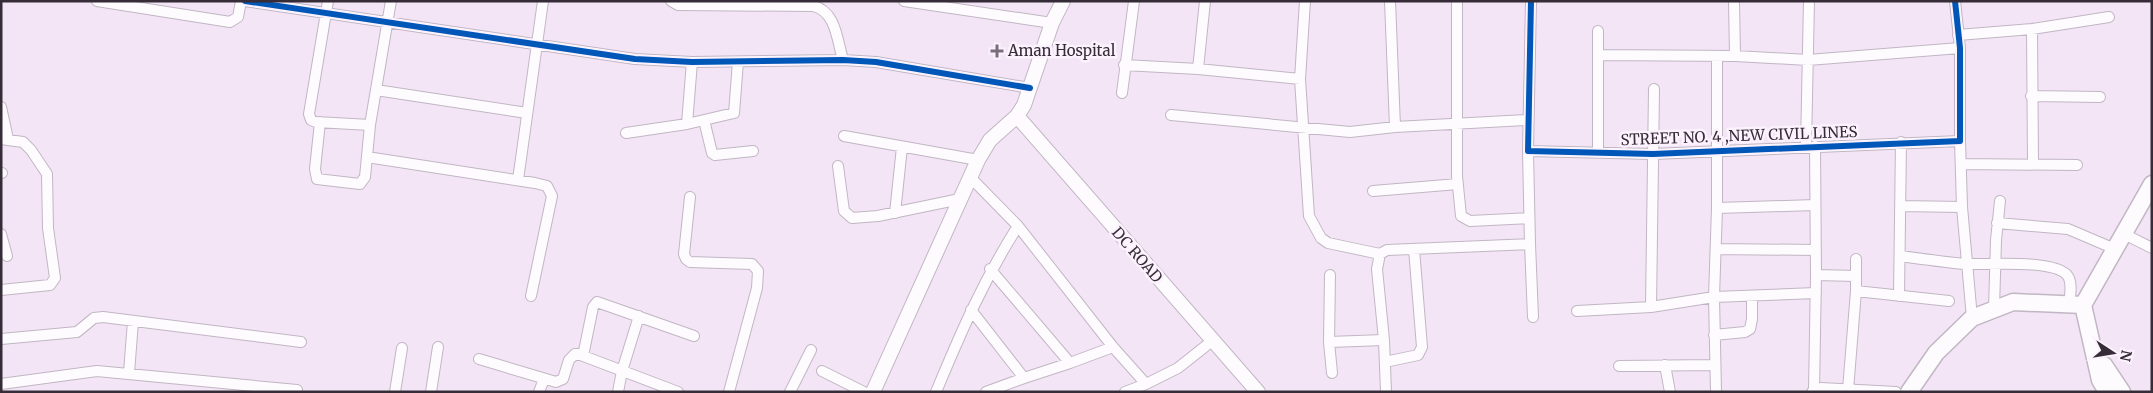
<svg xmlns="http://www.w3.org/2000/svg" width="2153" height="393" viewBox="0 0 2153 393" font-family="Merriweather,serif">
	<style>
		.lines { fill: none; stroke-linecap: round; stroke-linejoin: round }
		.street-casing { stroke: #c1b6c3; stroke-width: 12 }
		.secondary-casing { stroke: #c1b6c3; stroke-width: 16 }
		.primary-casing { stroke: #c1b6c3; stroke-width: 19 }
		.street { stroke: #fdfbfe; stroke-width: 10 }
		.secondary { stroke: #fdfbfe; stroke-width: 14 }
		.primary { stroke: #fdfbfe; stroke-width: 16 }
		.cycleway-casing { stroke: #fcf2fe; stroke-width: 9 }
		.cycleway { stroke: #0057b8; stroke-width: 6 }
		.poi-dot { fill: #786d7a; stroke: #fcf2fe; stroke-width: 2 }
		.labels { text-anchor: middle; stroke-width: 5; stroke-linejoin: round; paint-order: stroke }
		.poi-label { font-size: 15px; fill: #352c37; stroke: #fcf2fe; text-anchor: start }
		.street-label { font-size: 15px; fill: #352c37; stroke: #fcf2fe }
	</style>
	<rect width="100%" height="100%" fill="#f3e5f6"/>
	<g class="lines">
		<g class="street-casing">
			<path id="street" d="M 97,1 L 230,22 L 238,17 L 241,1
				M 245,1 L 635,59 L 692,62 L 843,60 L 876,62 L 1030,88
				M 328,1 L 309,114 L 311,120 L 316,122 L 370,125
				M 671,1 L 678,5 L 813,6 C 836,11 837,40 843,60
				M 904,1 L 1052,23
				M 1305,1 L 1300,79 L 1309,216 L 1321,238 L 1328,243 L 1380,254
				M 1390,1 L 1395,127
				M 1457,1 L 1457,176 L 1461,216 L 1470,221 L 1529,218
				M 1531,1 L 1528,151 L 1653,154 L 1960,141 L 1960,48 L 1955,1
				M 1734,1 L 1735,56
				M 2032,29 L 2033,164
				M 1958,35 L 2032,29 L 2109,17
				M 1598,55 L 1735,56 L 1808,60 L 1960,48
				M 1124,65 L 1198,69 L 1300,79
				M 1198,69 L 1205,1
				M 376,90 L 527,113
				M 1122,93 L 1134,1
				M 2031,96 L 2100,97
				M 1,107 L 8,139
				M 1171,115 L 1350,132 L 1395,127 L 1527,120
				M 704,120 L 712,153 L 715,155 L 753,151
				M 320,122 L 315,169 L 317,179 L 360,184 L 365,177 L 370,125 L 391,1
				M 687,124 L 692,62
				M 626,133 L 687,124 L 734,113 L 738,62
				M 844,136 L 978,160
				M 1,139 L 23,142 L 31,150 L 47,174 L 48,228 L 55,278 L 50,285 L 1,290
				M 1960,141 L 1962,207 L 1972,318
				M 1806,146 L 1809,1
				M 1598,153 L 1598,31
				M 367,157 L 535,183 L 547,186 L 552,196 L 531,296
				M 1962,164 L 2077,165
				M 838,166 L 844,211 L 852,218 L 878,216 L 960,199
				M 1,173 L 2,173
				M 518,180 L 543,1
				M 1373,191 L 1458,184
				M 690,197 L 684,254 L 686,259 L 690,262 L 752,264 L 758,271 L 757,288 L 729,392
				M 1901,206 L 1962,207
				M 1717,208 L 1815,205
				M 895,213 L 902,147
				M 1997,223 L 2068,229 L 2115,249
				M 1018,226 L 1113,347 L 1146,384 L 1178,368 L 1212,341
				M 1,234 L 7,256
				M 2124,234 L 2152,248
				M 1530,244 L 1533,317
				M 1716,249 L 1816,250
				M 1901,256 C 1922,259 1944,262 1965,264 C 1986,265 2053,259 2067,275 C 2073,282 2070,296 2069,305
				M 990,269 L 1070,363 L 1113,347
				M 1330,275 L 1329,342 L 1332,373
				M 1816,275 L 1856,276
				M 1856,291 L 1949,301
				M 1899,296 L 1901,142
				M 1651,307 L 1654,89
				M 1994,309 L 1996,240 L 2000,201
				M 971,310 L 1024,378 L 1070,363
				M 1577,311 L 1651,307 L 1714,297 L 1816,293
				M 1714,335 L 1745,332 L 1750,329 L 1752,319 L 1752,296
				M 1,339 L 77,332 L 94,318 L 103,317 L 301,342
				M 1329,342 L 1384,340
				M 583,356 L 593,307 L 597,302 L 694,336
				M 479,359 L 556,382 L 563,379 L 569,360 L 575,354 L 578,354 L 678,392
				M 1385,362 L 1418,355 L 1422,347 L 1414,249
				M 1665,365 L 1670,392
				M 1619,366 L 1715,365
				M 822,371 L 864,392
				M 129,373 L 133,321
				M 1,384 L 97,371 L 297,390
				M 1814,390 L 1816,275 L 1815,146
				M 1848,390 L 1856,291 L 1856,259
				M 395,392 L 402,348
				M 431,392 L 438,347
				M 539,392 L 544,379
				M 618,392 L 622,371 L 639,316
				M 790,392 L 811,350
				M 936,392 C 961,332 983,281 1018,226 L 970,177
				M 986,392 L 1024,378
				M 1125,392 L 1146,384
				M 1386,392 L 1384,340 L 1377,269 L 1380,254 L 1387,250 L 1530,244 L 1528,151
				M 1716,392 L 1714,297 L 1717,208 L 1717,57
				M 1812,392 L 1821,388 L 1896,392"/>
		</g>
		<g class="secondary-casing">
			<path id="secondary" d="M 1017,116 L 1258,392
				M 873,392 L 978,160 L 990,140 L 1017,116 L 1024,105 L 1052,23 L 1063,1"/>
		</g>
		<g class="primary-casing">
			<path id="primary" d="M 2104,365 L 2122,392
				M 1909,392 L 1936,353 L 1972,318 L 2013,302 L 2083,305
				M 2107,392 L 2100,380 L 2083,305 L 2152,184"/>
		</g>
		<use href="#street" class="street"/>
		<use href="#secondary" class="secondary"/>
		<use href="#primary" class="primary"/>
		<g class="cycleway-casing">
			<path id="cycleway" d="M 245,1 L 635,59 L 692,62 L 843,60 L 876,62 L 1030,88
				M 1531,1 L 1528,151 L 1653,154 L 1960,141 L 1960,48 L 1955,1"/>
		</g>
		<use href="#cycleway" class="cycleway"/>
	</g>
	<path class="poi-dot" d="M994.5 43.5h5v5h5v5h-5v5h-5v-5h-5v-5h5z"/>
	<g class="labels">
		<g class="poi-label">
			<text x="1008" y="56">Aman Hospital</text>
		</g>
		<g class="street-label">
			<text transform="translate(1739 136) rotate(-2)" y="5">STREET NO. 4 ,NEW CIVIL LINES</text>
			<text transform="translate(1137 255) rotate(49)" y="5">DC ROAD</text>
		</g>
	</g>
	<rect width="2153" height="393" fill="none" stroke="#352c37" stroke-width="5"/>
	<g transform="translate(2113 353) rotate(102)" stroke="#fcf2fe" stroke-width="4" paint-order="stroke">
	<path d="M0-4L9 19L0 12L-9 19Z" fill="#352c37"/>
	<text y="-8" font-size="14" font-weight="bold" text-anchor="middle" fill="#352c37">N</text>
	</g>
</svg>
